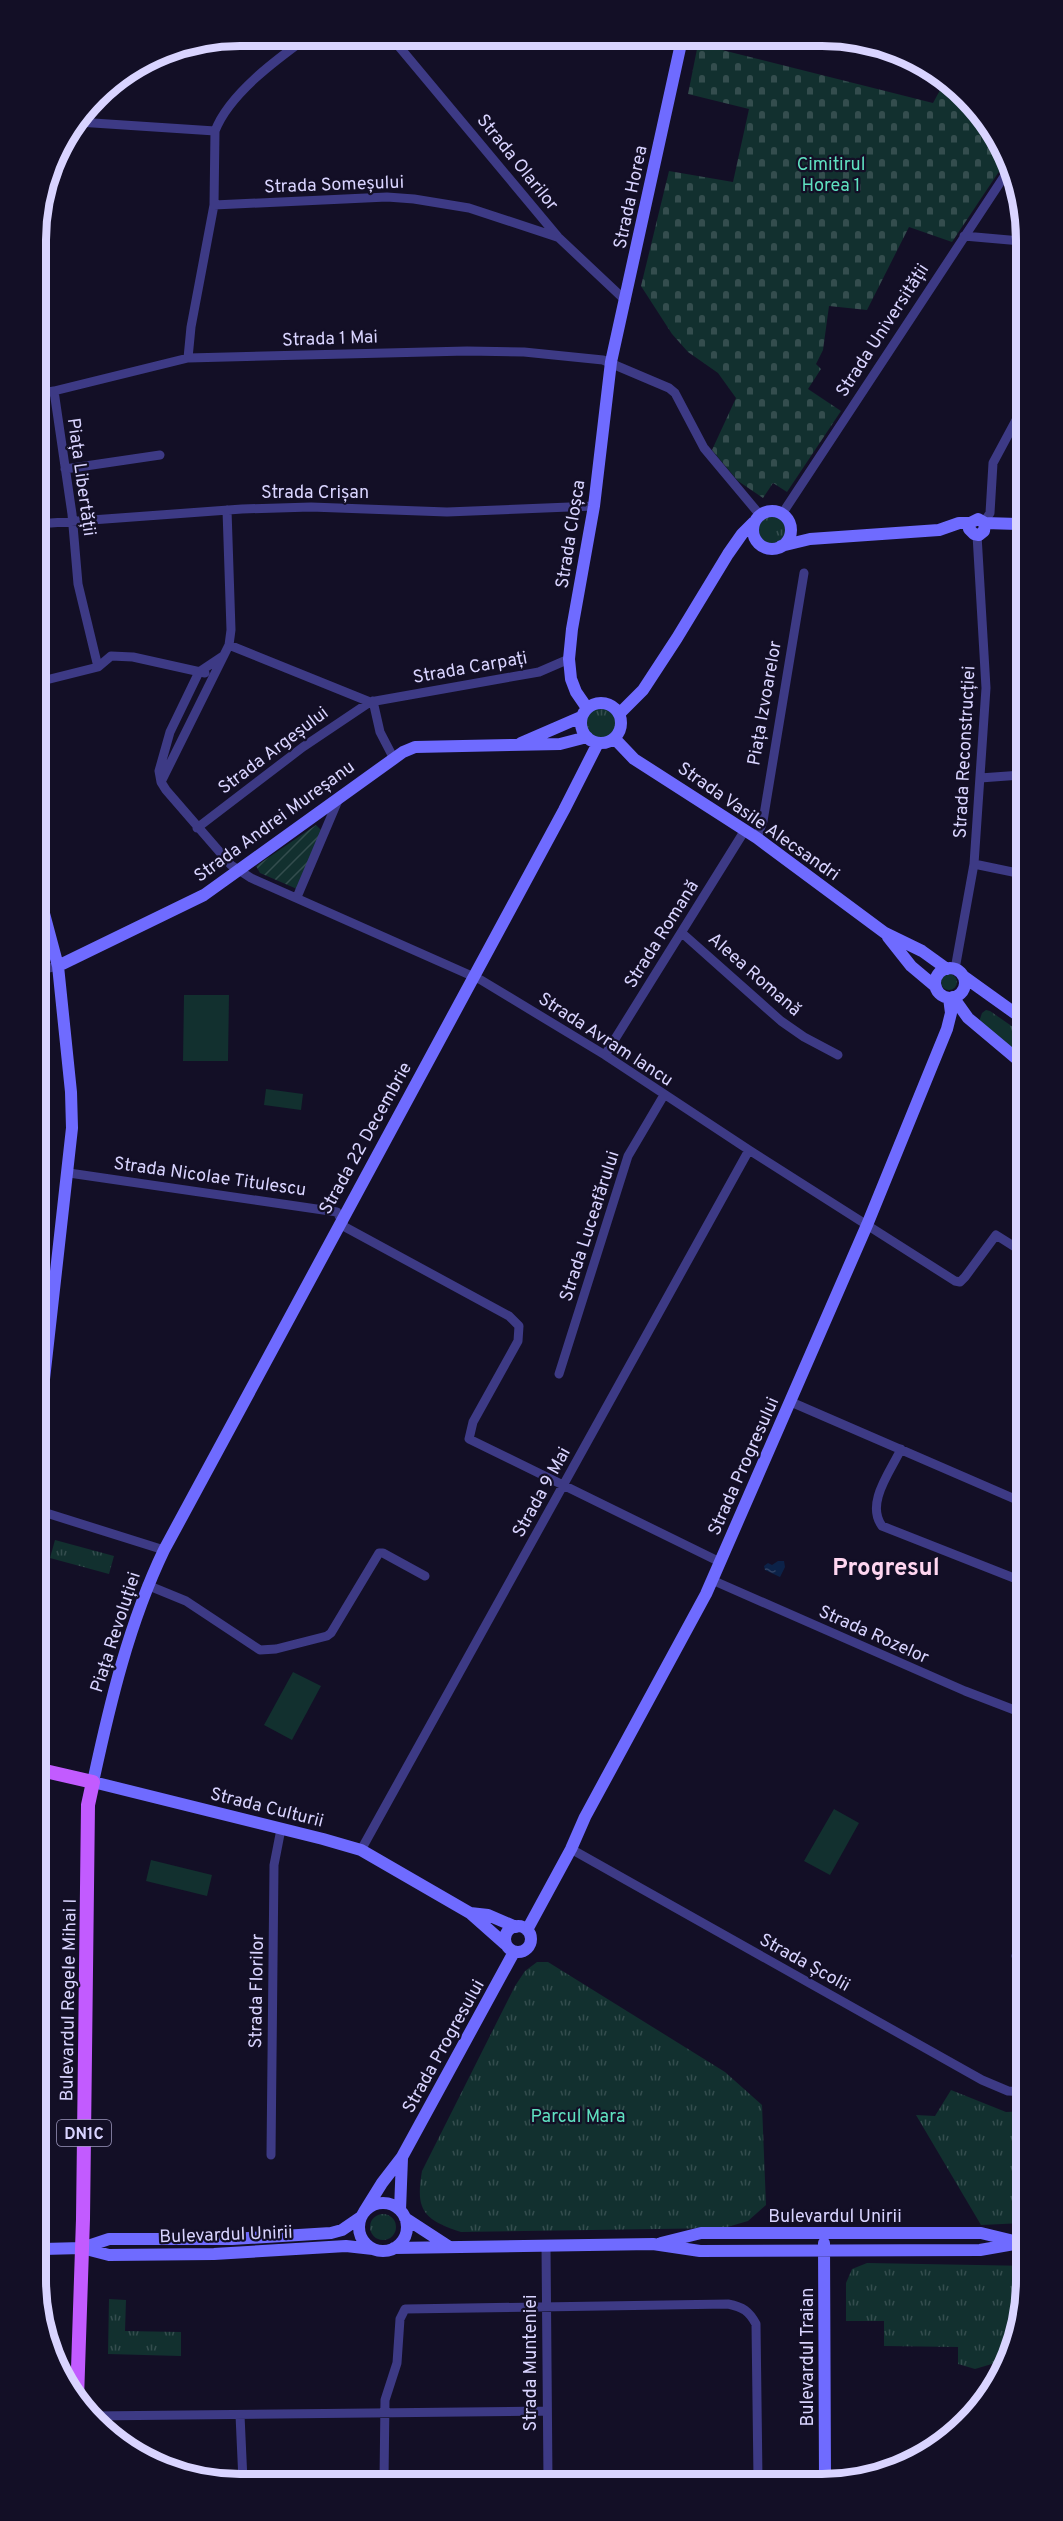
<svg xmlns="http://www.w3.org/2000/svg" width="1063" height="2521" viewBox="0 0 1063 2521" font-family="Overpass,sans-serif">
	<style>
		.grass { fill: url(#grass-tufts) }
		.cemetery { fill: url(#cemetery-stones) }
		.garden { fill: url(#garden-furrows) }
		.pitch { fill: #12302f }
		.water { fill: url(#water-ripples) }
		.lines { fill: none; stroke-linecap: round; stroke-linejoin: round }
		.street { stroke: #3d3a85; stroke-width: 9 }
		.secondary { stroke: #6f6bff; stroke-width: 12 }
		.primary { stroke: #c25bff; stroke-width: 14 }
		.labels { text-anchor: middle; stroke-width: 4.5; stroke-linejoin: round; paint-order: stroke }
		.shield { fill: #130f26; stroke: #9e99be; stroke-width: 1.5 }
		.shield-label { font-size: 16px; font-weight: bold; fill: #d9d4ff }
		.street-label { font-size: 18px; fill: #d9d4ff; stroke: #130f26 }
		.park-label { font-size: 18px; fill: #5fe0c0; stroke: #130f26 }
		.district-label { font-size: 24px; font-weight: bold; fill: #ffd6f0; stroke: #130f26 }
		.rim { fill: none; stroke: #d9d4ff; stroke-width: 8 }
	</style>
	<defs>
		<pattern id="grass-tufts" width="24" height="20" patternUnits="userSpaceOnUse" patternTransform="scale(1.5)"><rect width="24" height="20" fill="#12302f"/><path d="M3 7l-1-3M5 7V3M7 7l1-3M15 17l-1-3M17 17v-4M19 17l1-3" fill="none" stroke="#344d4e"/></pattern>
		<pattern id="cemetery-stones" width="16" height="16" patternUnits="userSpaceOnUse" patternTransform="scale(1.5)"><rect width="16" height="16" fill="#12302f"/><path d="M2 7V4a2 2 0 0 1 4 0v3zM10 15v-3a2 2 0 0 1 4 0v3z" fill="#344d4e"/></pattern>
		<pattern id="garden-furrows" width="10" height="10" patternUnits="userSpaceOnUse" patternTransform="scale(1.5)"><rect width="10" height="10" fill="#12302f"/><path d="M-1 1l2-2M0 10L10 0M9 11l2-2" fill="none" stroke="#344d4e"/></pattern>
		<pattern id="water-ripples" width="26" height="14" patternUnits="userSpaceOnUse" patternTransform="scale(1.5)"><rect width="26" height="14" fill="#0c2248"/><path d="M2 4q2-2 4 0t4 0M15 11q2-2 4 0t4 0" fill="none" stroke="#2f4163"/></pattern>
	</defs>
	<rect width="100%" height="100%" fill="#130f26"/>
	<path class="grass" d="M758 530a14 14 0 1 1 28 0a14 14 0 1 1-28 0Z
		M585 722a16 16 0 1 1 32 0a16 16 0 1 1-32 0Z
		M941 982a8 8 0 1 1 16 0a8 8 0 1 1-16 0Z
		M 986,1010 L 990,1011 L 1023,1034 L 1023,1060 L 979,1022 L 982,1013 Z
		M 55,1540 L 114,1556 L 109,1574 L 50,1558 Z
		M 537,1962 L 548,1962 L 725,2072 L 762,2105 L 766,2205 L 748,2221 L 724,2228 L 461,2232 C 424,2220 415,2211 422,2171 L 515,1986 L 525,1971 Z
		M 951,2090 L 1006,2112 L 1026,2111 L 1026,2223 L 981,2225 L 916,2115 L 935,2116 Z
		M370 2227a13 13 0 1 1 26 0a13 13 0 1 1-26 0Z
		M 867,2263 L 1026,2266 L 1027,2294 L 1012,2358 L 975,2369 L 958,2364 L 958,2347 L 884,2346 L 884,2321 L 846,2321 L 846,2283 L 852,2269 Z
		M 109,2299 L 126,2300 L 125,2331 L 181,2332 L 181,2356 L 108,2354 Z"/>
	<path class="cemetery" d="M 698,44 L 933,103 L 945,81 C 971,93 997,133 1008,158 L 952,242 L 909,227 L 867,310 L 829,306 L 823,350 L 816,364 L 821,369 L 808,389 L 841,411 L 787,492 L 773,483 L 763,498 L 738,481 L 712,450 L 736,398 L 718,373 L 688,352 L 672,334 L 641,286 L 669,171 L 733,182 L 749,109 L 688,94 Z"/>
	<path class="garden" d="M 316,825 L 322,831 L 297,889 L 260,873 L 256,866 Z"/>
	<path class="pitch" d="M 184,995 L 229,995 L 228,1061 L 183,1061 Z
		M 266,1089 L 303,1094 L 301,1110 L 264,1105 Z
		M 293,1672 L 321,1686 L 292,1740 L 264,1725 Z
		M 834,1809 L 859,1823 L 830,1875 L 804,1861 Z
		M 151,1860 L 212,1875 L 207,1896 L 146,1881 Z"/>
	<path class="water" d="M 778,1561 L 784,1561 L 785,1567 L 780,1577 L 765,1570 L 764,1566 L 768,1563 L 772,1565 Z"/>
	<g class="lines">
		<path class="street" d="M 391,37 L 558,237 L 626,301
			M 78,122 L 215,131
			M 214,205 L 387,197 L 414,199 L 469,208 L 557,237
			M 964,236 L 1020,241
			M 37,321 L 43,201
			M 188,358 L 191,327 L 214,205 L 215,131 C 229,94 277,59 309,36
			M 54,391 L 188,358 L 467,351 L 524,352 L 603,360 L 669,388 L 675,393 L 704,448 L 760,515
			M 37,394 L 54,391 L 72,514 L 78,584 L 98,667
			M 65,469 L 160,455
			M 782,514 L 1011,166
			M 984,522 L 990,513 L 993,463 L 1021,411
			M 37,524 L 242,509 L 311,507 L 447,512 L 594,506
			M 229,645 L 370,702 L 539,672 L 569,659
			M 223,656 L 199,672 L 170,732 L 159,771 L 161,782 L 166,790 L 231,865 L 251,878 L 481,980 L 605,1055 L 749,1150 L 955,1281 L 960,1282 L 965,1277 L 996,1235 L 1023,1252
			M 38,682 L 98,667 L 111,656 L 133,657 L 205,673
			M 373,701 L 380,732 L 393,757
			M 980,778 L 1022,775
			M 161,782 L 229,645 L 231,630 L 227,510
			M 197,828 L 303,747 L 370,702
			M 757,838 L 763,821 L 804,573
			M 974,864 L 1022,874
			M 297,897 L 339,798
			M 682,933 L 781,1021 L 804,1037 L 838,1055
			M 955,969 L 974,864 L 986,688 L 977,535
			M 39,970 L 58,966
			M 605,1055 L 745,830
			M 69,1173 L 337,1212 L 345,1227 L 509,1316 L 519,1326 L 518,1341 L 473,1422 L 469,1439 L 720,1562
			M 559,1374 L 628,1156 L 664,1095
			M 791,1402 L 1024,1503
			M 901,1449 C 891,1471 865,1503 882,1526 L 1024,1582
			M 40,1511 L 164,1550
			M 712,1580 L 965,1691 L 1025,1714
			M 147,1585 L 186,1601 L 260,1650 L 276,1649 L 327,1636 L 331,1633 L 379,1553 L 383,1553 L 425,1576
			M 571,1849 L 982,2080 L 1008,2091 L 1026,2092
			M 361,1850 L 749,1150
			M 1025,1934 L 1016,1956 L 1026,1960
			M 271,2155 L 274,1865 L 281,1829
			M 546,2245 L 548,2480
			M 240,2415 L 243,2481
			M 91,2416 L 547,2411
			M 384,2480 L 385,2400 L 397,2363 L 400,2319 L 405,2309 L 728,2304 C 743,2307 749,2311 756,2324 L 758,2479"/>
		<path class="secondary" d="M753 530a19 19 0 1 1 38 0a19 19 0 1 1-38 0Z
			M 985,523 L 1021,524
			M 781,546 L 810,539 L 939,530 L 959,523 L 970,523 L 978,519 L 985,523 L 984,531 L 979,535 L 974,534 L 969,529 L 970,523
			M581 723a20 20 0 1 1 40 0a20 20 0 1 1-40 0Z
			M 587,708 L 576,692 L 571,679 L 569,659 L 572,629 L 594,506 L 611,362 L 682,39
			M 619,714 L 643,690 L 677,638 L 728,554 L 742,534 L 754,522
			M 614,738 L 634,759 L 757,838 L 885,933 L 922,951 L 947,969
			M 521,743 L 581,717
			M 38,891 L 58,966 L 71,1092 L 72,1128 L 40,1415
			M 888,937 L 911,966 L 936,987
			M 58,966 L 204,895 L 403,752 L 415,747 L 560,744 L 587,737
			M935 983a15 15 0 1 1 30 0a15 15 0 1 1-30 0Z
			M 963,976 L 1023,1019
			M 953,997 L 968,1018 L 1023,1064
			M 470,1913 L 488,1915 L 516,1927
			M505 1939a13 13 0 1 1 26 0a13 13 0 1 1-26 0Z
			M 527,1930 L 571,1849 L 585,1817 L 706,1594 L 720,1562 L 867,1225 L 947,1029 L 951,1013 L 949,998
			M 505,1944 L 470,1913 L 361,1850 L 323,1839 L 93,1782 C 110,1703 129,1623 164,1550 L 564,810 L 598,743
			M359 2227a24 24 0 1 1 48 0a24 24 0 1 1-48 0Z
			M 400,2210 L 402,2158
			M 364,2212 L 382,2183 L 402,2157 L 514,1952
			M 405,2218 L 448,2246
			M 661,2243 L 701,2233 L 981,2233 L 1014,2241
			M 824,2243 L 825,2478
			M 82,2248 L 109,2239 L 232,2239 L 331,2233 L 342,2230 L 361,2217
			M 394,2248 L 653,2244 L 700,2251 L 980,2250 L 1026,2242
			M 43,2249 L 82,2248 L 109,2255 L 214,2254 L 346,2246 L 373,2249"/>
		<path class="primary" d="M 41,1770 L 93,1782 L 88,1805 L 83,2219 L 77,2399"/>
	</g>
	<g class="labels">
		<rect class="shield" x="57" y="2120" width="54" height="26" rx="4.5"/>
		<g class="shield-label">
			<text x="84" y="2139">DN1C</text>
		</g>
		<g class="street-label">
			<text transform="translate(518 162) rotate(51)" y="6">Strada Olarilor</text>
			<text transform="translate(334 184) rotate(-2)" y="6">Strada Someșului</text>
			<text transform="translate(630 197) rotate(-78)" y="6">Strada Horea</text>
			<text transform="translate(882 330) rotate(-57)" y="6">Strada Universității</text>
			<text transform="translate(330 338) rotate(-2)" y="6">Strada 1 Mai</text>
			<text transform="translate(82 477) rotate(82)" y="6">Piața Libertății</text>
			<text x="315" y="498">Strada Crișan</text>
			<text transform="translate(570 534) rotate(-81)" y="6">Strada Cloșca</text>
			<text transform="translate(470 667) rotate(-10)" y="6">Strada Carpați</text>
			<text transform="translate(764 703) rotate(-80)" y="6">Piața Izvoarelor</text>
			<text transform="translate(273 750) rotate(-37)" y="6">Strada Argeșului</text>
			<text transform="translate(964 752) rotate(-87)" y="6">Strada Reconstrucției</text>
			<text transform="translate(274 821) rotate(-36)" y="6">Strada Andrei Mureșanu</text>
			<text transform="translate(759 821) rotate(35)" y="6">Strada Vasile Alecsandri</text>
			<text transform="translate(661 934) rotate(-58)" y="6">Strada Romană</text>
			<text transform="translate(755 974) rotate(41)" y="6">Aleea Romană</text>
			<text transform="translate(606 1039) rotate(33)" y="6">Strada Avram Iancu</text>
			<text transform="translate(365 1138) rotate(-61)" y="6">Strada 22 Decembrie</text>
			<text transform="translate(210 1176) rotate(8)" y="6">Strada Nicolae Titulescu</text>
			<text transform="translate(589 1226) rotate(-72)" y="6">Strada Luceafărului</text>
			<text transform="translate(743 1466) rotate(-66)" y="6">Strada Progresului</text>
			<text transform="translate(541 1492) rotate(-61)" y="6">Strada 9 Mai</text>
			<text transform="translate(115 1632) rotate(-72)" y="6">Piața Revoluției</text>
			<text transform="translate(874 1634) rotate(24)" y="6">Strada Rozelor</text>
			<text transform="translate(267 1807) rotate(14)" y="6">Strada Culturii</text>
			<text transform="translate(805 1962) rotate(29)" y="6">Strada Școlii</text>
			<text transform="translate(256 1991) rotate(-89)" y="6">Strada Florilor</text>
			<text transform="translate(68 2000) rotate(-89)" y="6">Bulevardul Regele Mihai I</text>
			<text transform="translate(443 2046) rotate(-61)" y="6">Strada Progresului</text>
			<text x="835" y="2222">Bulevardul Unirii</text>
			<text transform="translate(226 2234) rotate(-2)" y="6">Bulevardul Unirii</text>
			<text transform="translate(807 2357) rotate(-90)" y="6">Bulevardul Traian</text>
			<text transform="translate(530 2363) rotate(-90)" y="6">Strada Munteniei</text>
		</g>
		<g class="park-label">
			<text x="831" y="170">Cimitirul<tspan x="831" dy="21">Horea 1</tspan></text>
			<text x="578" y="2122">Parcul Mara</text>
		</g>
		<g class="district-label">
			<text x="886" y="1575">Progresul</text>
		</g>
	</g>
	<path d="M0 0H1063V2521H0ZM240 46H822A194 194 0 0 1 1016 240V2280A194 194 0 0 1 822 2474H240A194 194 0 0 1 46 2280V240A194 194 0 0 1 240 46Z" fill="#130f26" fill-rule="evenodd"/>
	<path class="rim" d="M240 46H822A194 194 0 0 1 1016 240V2280A194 194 0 0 1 822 2474H240A194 194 0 0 1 46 2280V240A194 194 0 0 1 240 46Z"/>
</svg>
